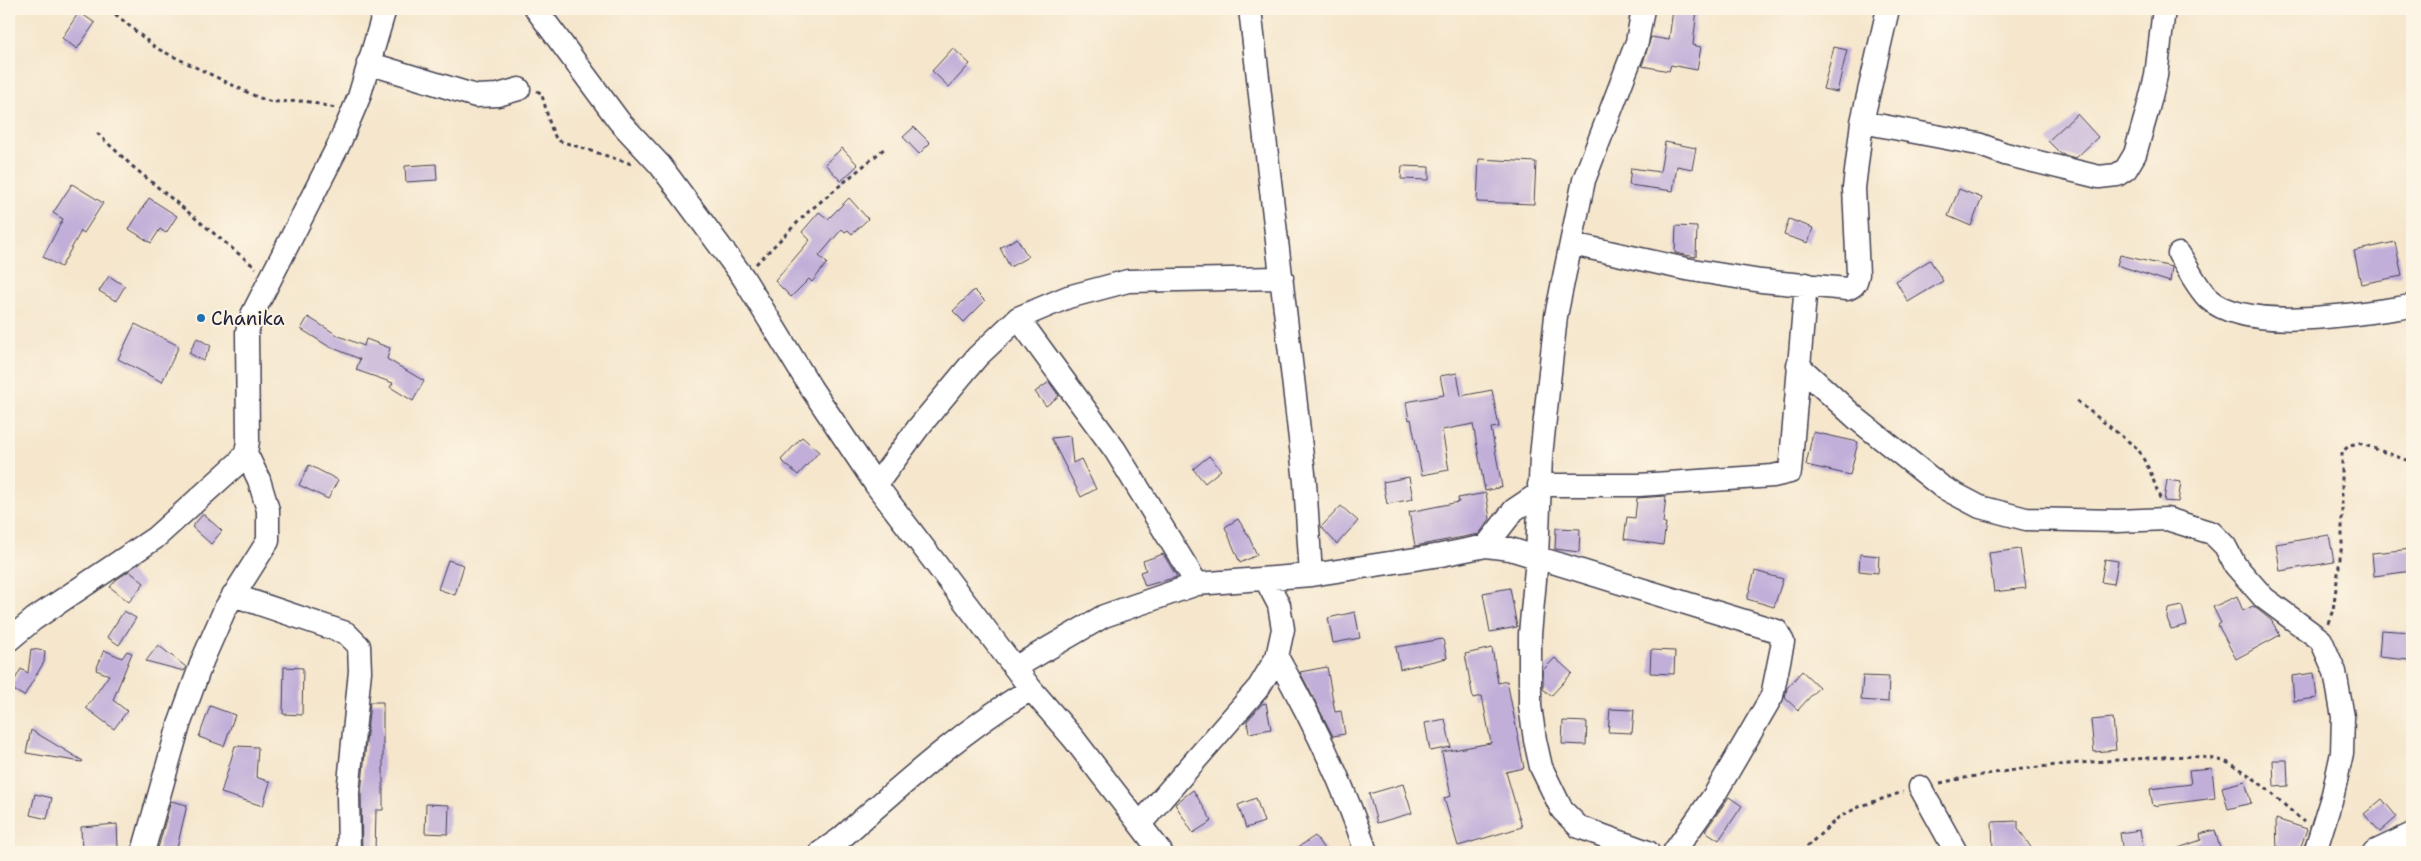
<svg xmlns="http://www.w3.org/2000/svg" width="2421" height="861" viewBox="0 0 2421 861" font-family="'Shantell Sans',sans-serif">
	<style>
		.building { fill: #c1afd9 }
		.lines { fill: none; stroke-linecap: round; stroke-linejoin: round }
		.minor-casing { stroke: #423f51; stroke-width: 25 }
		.path { stroke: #423f51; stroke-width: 3; stroke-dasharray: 4 4; stroke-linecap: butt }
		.minor { stroke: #fff; stroke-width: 22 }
		.poi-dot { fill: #1f6fb2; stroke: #fcf5e5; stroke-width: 2 }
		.labels { text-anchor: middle; stroke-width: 4; stroke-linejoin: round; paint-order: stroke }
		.poi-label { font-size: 19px; fill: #22223b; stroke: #fcf5e5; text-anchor: start }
	</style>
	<rect width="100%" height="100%" fill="#fcf5e5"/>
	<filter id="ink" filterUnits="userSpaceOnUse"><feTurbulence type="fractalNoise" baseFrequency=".02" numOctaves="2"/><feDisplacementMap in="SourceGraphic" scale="10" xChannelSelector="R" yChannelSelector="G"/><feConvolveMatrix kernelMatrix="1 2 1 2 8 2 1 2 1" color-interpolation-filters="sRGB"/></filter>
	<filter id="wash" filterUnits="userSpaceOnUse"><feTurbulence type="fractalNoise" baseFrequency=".0096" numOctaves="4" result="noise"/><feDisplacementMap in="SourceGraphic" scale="20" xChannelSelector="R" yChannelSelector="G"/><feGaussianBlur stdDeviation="1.12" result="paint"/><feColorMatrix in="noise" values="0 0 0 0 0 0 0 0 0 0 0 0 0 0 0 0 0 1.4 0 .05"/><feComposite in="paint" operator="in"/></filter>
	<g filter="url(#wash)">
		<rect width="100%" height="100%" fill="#f5e6cc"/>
		<g id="blocks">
			<path class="building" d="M 1673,9 L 1697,9 L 1693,45 L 1701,47 L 1697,70 L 1671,65 L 1669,71 L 1642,66 L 1651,37 L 1669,40 Z
				M 79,12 L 95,23 L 77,49 L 62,38 Z
				M 1834,47 L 1847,50 L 1837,92 L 1823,89 Z
				M 953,48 L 970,64 L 949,87 L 932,71 Z
				M 2077,114 L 2098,137 L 2076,158 L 2061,154 L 2048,141 Z
				M 914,127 L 930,143 L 919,154 L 903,137 Z
				M 1665,142 L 1696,148 L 1692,169 L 1677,166 L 1673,191 L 1629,185 L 1631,168 L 1660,172 Z
				M 842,148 L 858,165 L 841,181 L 825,164 Z
				M 1479,159 L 1536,162 L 1534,204 L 1477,202 Z
				M 436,164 L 437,180 L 406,182 L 405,166 Z
				M 1402,166 L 1429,167 L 1429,180 L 1401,179 Z
				M 72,184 L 103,203 L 84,233 L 81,231 L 61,267 L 43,257 L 63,219 L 53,213 Z
				M 1959,189 L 1982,198 L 1971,226 L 1948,216 Z
				M 149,198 L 177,216 L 166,233 L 160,229 L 151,243 L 129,229 Z
				M 849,198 L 868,219 L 852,234 L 848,230 L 845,232 L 842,229 L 819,256 L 827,263 L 812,282 L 809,279 L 791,297 L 775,281 L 810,240 L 802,232 L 819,212 L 828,219 Z
				M 1789,219 L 1813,228 L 1808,243 L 1784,235 Z
				M 1676,226 L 1697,227 L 1696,257 L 1675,253 Z
				M 1017,238 L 1028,257 L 1010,267 L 1000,248 Z
				M 2395,242 L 2402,276 L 2361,284 L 2354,251 Z
				M 2120,255 L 2172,267 L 2170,282 L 2117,265 Z
				M 1930,260 L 1943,281 L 1908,302 L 1896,281 Z
				M 109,276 L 125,286 L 116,301 L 99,291 Z
				M 974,290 L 985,301 L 964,322 L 953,311 Z
				M 308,317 L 339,336 L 364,346 L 366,339 L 390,348 L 387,359 L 424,381 L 413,401 L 390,387 L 393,383 L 356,370 L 360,359 L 328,346 L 301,329 Z
				M 135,324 L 179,346 L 162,382 L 118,359 Z
				M 197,338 L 211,346 L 203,361 L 189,353 Z
				M 1457,373 L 1461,396 L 1492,390 L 1499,427 L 1491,428 L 1502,487 L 1485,491 L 1473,424 L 1442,430 L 1449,470 L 1422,475 L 1411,419 L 1409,420 L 1406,402 L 1444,395 L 1440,376 Z
				M 1049,382 L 1059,396 L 1046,406 L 1035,392 Z
				M 1813,432 L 1858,442 L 1850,475 L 1806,465 Z
				M 1070,436 L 1073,463 L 1081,459 L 1096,489 L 1081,497 L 1051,438 Z
				M 802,437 L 819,452 L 798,475 L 781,460 Z
				M 1209,456 L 1221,470 L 1205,483 L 1193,469 Z
				M 309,465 L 338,480 L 328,499 L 299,485 Z
				M 1409,477 L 1413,499 L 1387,504 L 1383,482 Z
				M 2167,480 L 2181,482 L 2178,502 L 2164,501 Z
				M 1486,493 L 1490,519 L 1479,534 L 1415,546 L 1409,512 L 1459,502 L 1458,498 Z
				M 1666,496 L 1663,523 L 1666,523 L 1663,545 L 1624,539 L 1627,517 L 1635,518 L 1637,498 Z
				M 1341,506 L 1358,521 L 1337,544 L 1321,527 Z
				M 203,514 L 222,531 L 211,544 L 192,527 Z
				M 1238,519 L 1248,535 L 1257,555 L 1240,563 L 1225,527 Z
				M 1556,528 L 1580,529 L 1579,552 L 1555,549 Z
				M 2329,535 L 2334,562 L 2280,571 L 2276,544 Z
				M 2020,549 L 2026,588 L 1994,592 L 1989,553 Z
				M 2412,549 L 2412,571 L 2374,576 L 2372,553 Z
				M 1163,554 L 1177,577 L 1145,586 L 1140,572 L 1146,570 L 1143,561 Z
				M 1860,554 L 1879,556 L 1878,573 L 1859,571 Z
				M 2105,559 L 2118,561 L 2114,584 L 2101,582 Z
				M 448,560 L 464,565 L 455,595 L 438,589 Z
				M 129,571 L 144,583 L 129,602 L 110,587 L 116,580 Z
				M 1755,571 L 1783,579 L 1774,607 L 1747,599 Z
				M 1510,588 L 1517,627 L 1490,632 L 1483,593 Z
				M 2237,596 L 2243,611 L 2253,606 L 2271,620 L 2280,635 L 2236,659 L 2218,625 L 2221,623 L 2213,607 Z
				M 2182,606 L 2187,625 L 2171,629 L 2167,618 L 2168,609 Z
				M 124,611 L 136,618 L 119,645 L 107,637 Z
				M 1355,612 L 1360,638 L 1333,643 L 1328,618 Z
				M 2381,630 L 2412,632 L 2409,660 L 2379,657 Z
				M 1443,639 L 1447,658 L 1400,669 L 1396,647 Z
				M 158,645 L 186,667 L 184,671 L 146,661 Z
				M 1492,648 L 1498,683 L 1507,681 L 1524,768 L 1506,772 L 1522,827 L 1458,846 L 1444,798 L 1451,796 L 1442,752 L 1491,743 L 1482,696 L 1473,698 L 1465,654 Z
				M 31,649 L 45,651 L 44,662 L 24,696 L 10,688 L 21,669 L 28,673 Z
				M 104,650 L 122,658 L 127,651 L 132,653 L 113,700 L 127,711 L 114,729 L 86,708 L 109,675 L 96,670 Z
				M 1651,650 L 1675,651 L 1674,674 L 1650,673 Z
				M 1555,658 L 1572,673 L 1551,696 L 1543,689 L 1543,670 Z
				M 284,667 L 303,668 L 302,715 L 283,714 Z
				M 1327,667 L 1335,712 L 1341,711 L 1345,734 L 1333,736 L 1300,672 Z
				M 1802,671 L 1819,687 L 1798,710 L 1785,698 L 1787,688 Z
				M 2314,673 L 2317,698 L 2294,701 L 2292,676 Z
				M 1863,676 L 1889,677 L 1888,702 L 1861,700 Z
				M 370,702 L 383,702 L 383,810 L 376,810 L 375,852 L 362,852 L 361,794 Z
				M 1266,703 L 1271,729 L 1249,733 L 1247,721 L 1262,704 Z
				M 210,706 L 235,715 L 224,746 L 199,737 Z
				M 1610,709 L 1634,710 L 1632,733 L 1608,732 Z
				M 2113,718 L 2116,750 L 2094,752 L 2091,720 Z
				M 1445,719 L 1451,747 L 1430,751 L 1425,723 Z
				M 1563,721 L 1587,722 L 1586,745 L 1562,744 Z
				M 31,730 L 83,761 L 82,762 L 26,753 Z
				M 235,746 L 258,747 L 256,777 L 270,782 L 263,806 L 221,793 Z
				M 2273,760 L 2287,760 L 2288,786 L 2274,787 Z
				M 2212,768 L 2215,798 L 2153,806 L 2150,789 L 2191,784 L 2189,770 Z
				M 2245,781 L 2251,803 L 2228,809 L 2222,787 Z
				M 1403,784 L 1412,813 L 1377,823 L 1369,794 Z
				M 1193,790 L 1212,821 L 1193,833 L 1175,804 Z
				M 35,794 L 52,798 L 47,819 L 30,815 Z
				M 1729,797 L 1742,806 L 1719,840 L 1705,831 Z
				M 1256,798 L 1264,822 L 1246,828 L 1238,805 Z
				M 2382,799 L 2397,817 L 2380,832 L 2364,814 Z
				M 171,801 L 187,805 L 176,852 L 157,852 Z
				M 426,804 L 449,805 L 448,834 L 425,833 Z
				M 2276,819 L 2307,829 L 2299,852 L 2277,852 Z
				M 2018,821 L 2018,828 L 2034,852 L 1993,852 L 1992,822 Z
				M 117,824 L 118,848 L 82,850 L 81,827 Z
				M 2140,830 L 2144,852 L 2123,852 L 2120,833 Z
				M 2215,830 L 2221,852 L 2173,852 L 2173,850 L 2201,840 L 2200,834 Z
				M 1315,836 L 1326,852 L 1291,852 Z"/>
		</g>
	</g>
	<g filter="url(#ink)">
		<use href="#blocks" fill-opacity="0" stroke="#423f51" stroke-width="1"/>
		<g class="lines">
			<g class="minor-casing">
				<path id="minor" d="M 536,9 L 619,121 L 660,165 L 743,277 L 811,388 L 876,485 L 1031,689 L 1074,739 L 1161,852
					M 1250,9 L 1305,482 L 1311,575
					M 1643,9 L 1637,42 L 1584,180 L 1556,316 L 1541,456 L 1537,558 L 1530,634 L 1530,706 L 1535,740 L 1541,767 L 1562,810 L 1579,827 L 1648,852
					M 368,63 L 476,96 L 498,95 L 519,89
					M 1862,122 L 1978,144 L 2005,154 L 2099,177 L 2117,175 L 2126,169 L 2135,154 L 2147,112 L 2156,76 L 2164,9
					M 1572,244 L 1686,269 L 1761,281 L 1847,289 C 1855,286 1856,283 1858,274 L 1854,188 L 1862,122 L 1888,9
					M 2179,254 C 2188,268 2197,288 2209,299 C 2249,334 2363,313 2412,306
					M 1018,318 L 1115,450 L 1197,584
					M 1798,365 L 1857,419 L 1942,487 L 1980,507 L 2026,519 L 2117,521 L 2167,519 L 2212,533 L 2225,546 L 2235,565 L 2264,598 L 2321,640 L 2335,672 L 2343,717 L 2342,753 L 2333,794 L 2315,852
					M 876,485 L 918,428 L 977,357 L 1018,318 L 1068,297 L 1128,281 L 1282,278
					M 1539,485 L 1639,485 L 1773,476 L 1790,472 L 1806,284
					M 1486,546 L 1514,510 L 1538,494
					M 233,595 L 346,633 L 359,646 L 360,671 L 348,793 L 349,852
					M 9,640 L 34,619 L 155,538 L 238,463 L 246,453 L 248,441 L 247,332 L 252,315 L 339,144 L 359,97 L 385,9
					M 1277,657 C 1312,719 1344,784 1366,852
					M 1016,667 L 1104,616 L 1197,584 L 1311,575 L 1441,555 L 1486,546 L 1510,549 L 1777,631 L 1783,642 L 1772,696 L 1715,794 L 1674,852
					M 1920,787 L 1956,852
					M 1140,824 L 1259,687 L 1277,657 L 1283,629 L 1279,605 L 1266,580
					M 143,852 L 179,725 L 203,659 L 225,609 L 268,541 L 268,510 L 259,480 L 246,453
					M 821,852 L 840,839 C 902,785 961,731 1031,689
					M 2374,852 L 2412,834"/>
			</g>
			<path class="path" d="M 109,9 L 156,48 L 257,97 L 272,102 L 305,101 L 335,108
				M 537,91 L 541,93 C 547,109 548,125 557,140 L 632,164
				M 97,133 L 132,166 L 256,268
				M 756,264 L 807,213 L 885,148
				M 2077,401 L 2138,449 L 2150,471 L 2161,501
				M 2328,623 L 2333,610 L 2342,544 L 2342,452 L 2350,445 L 2359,443 L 2412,462
				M 1940,783 C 2005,769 2069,763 2135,759 C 2164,757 2207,752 2233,765 C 2259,779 2281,803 2304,822
				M 1801,852 L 1839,817 L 1861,806 L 1903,792"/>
			<use href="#minor" class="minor"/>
		</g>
	</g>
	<circle class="poi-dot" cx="201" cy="318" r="5"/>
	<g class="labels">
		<g class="poi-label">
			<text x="211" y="325">Chanika</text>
		</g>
	</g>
	<rect width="2421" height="861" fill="none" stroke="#fcf5e5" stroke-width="30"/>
</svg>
